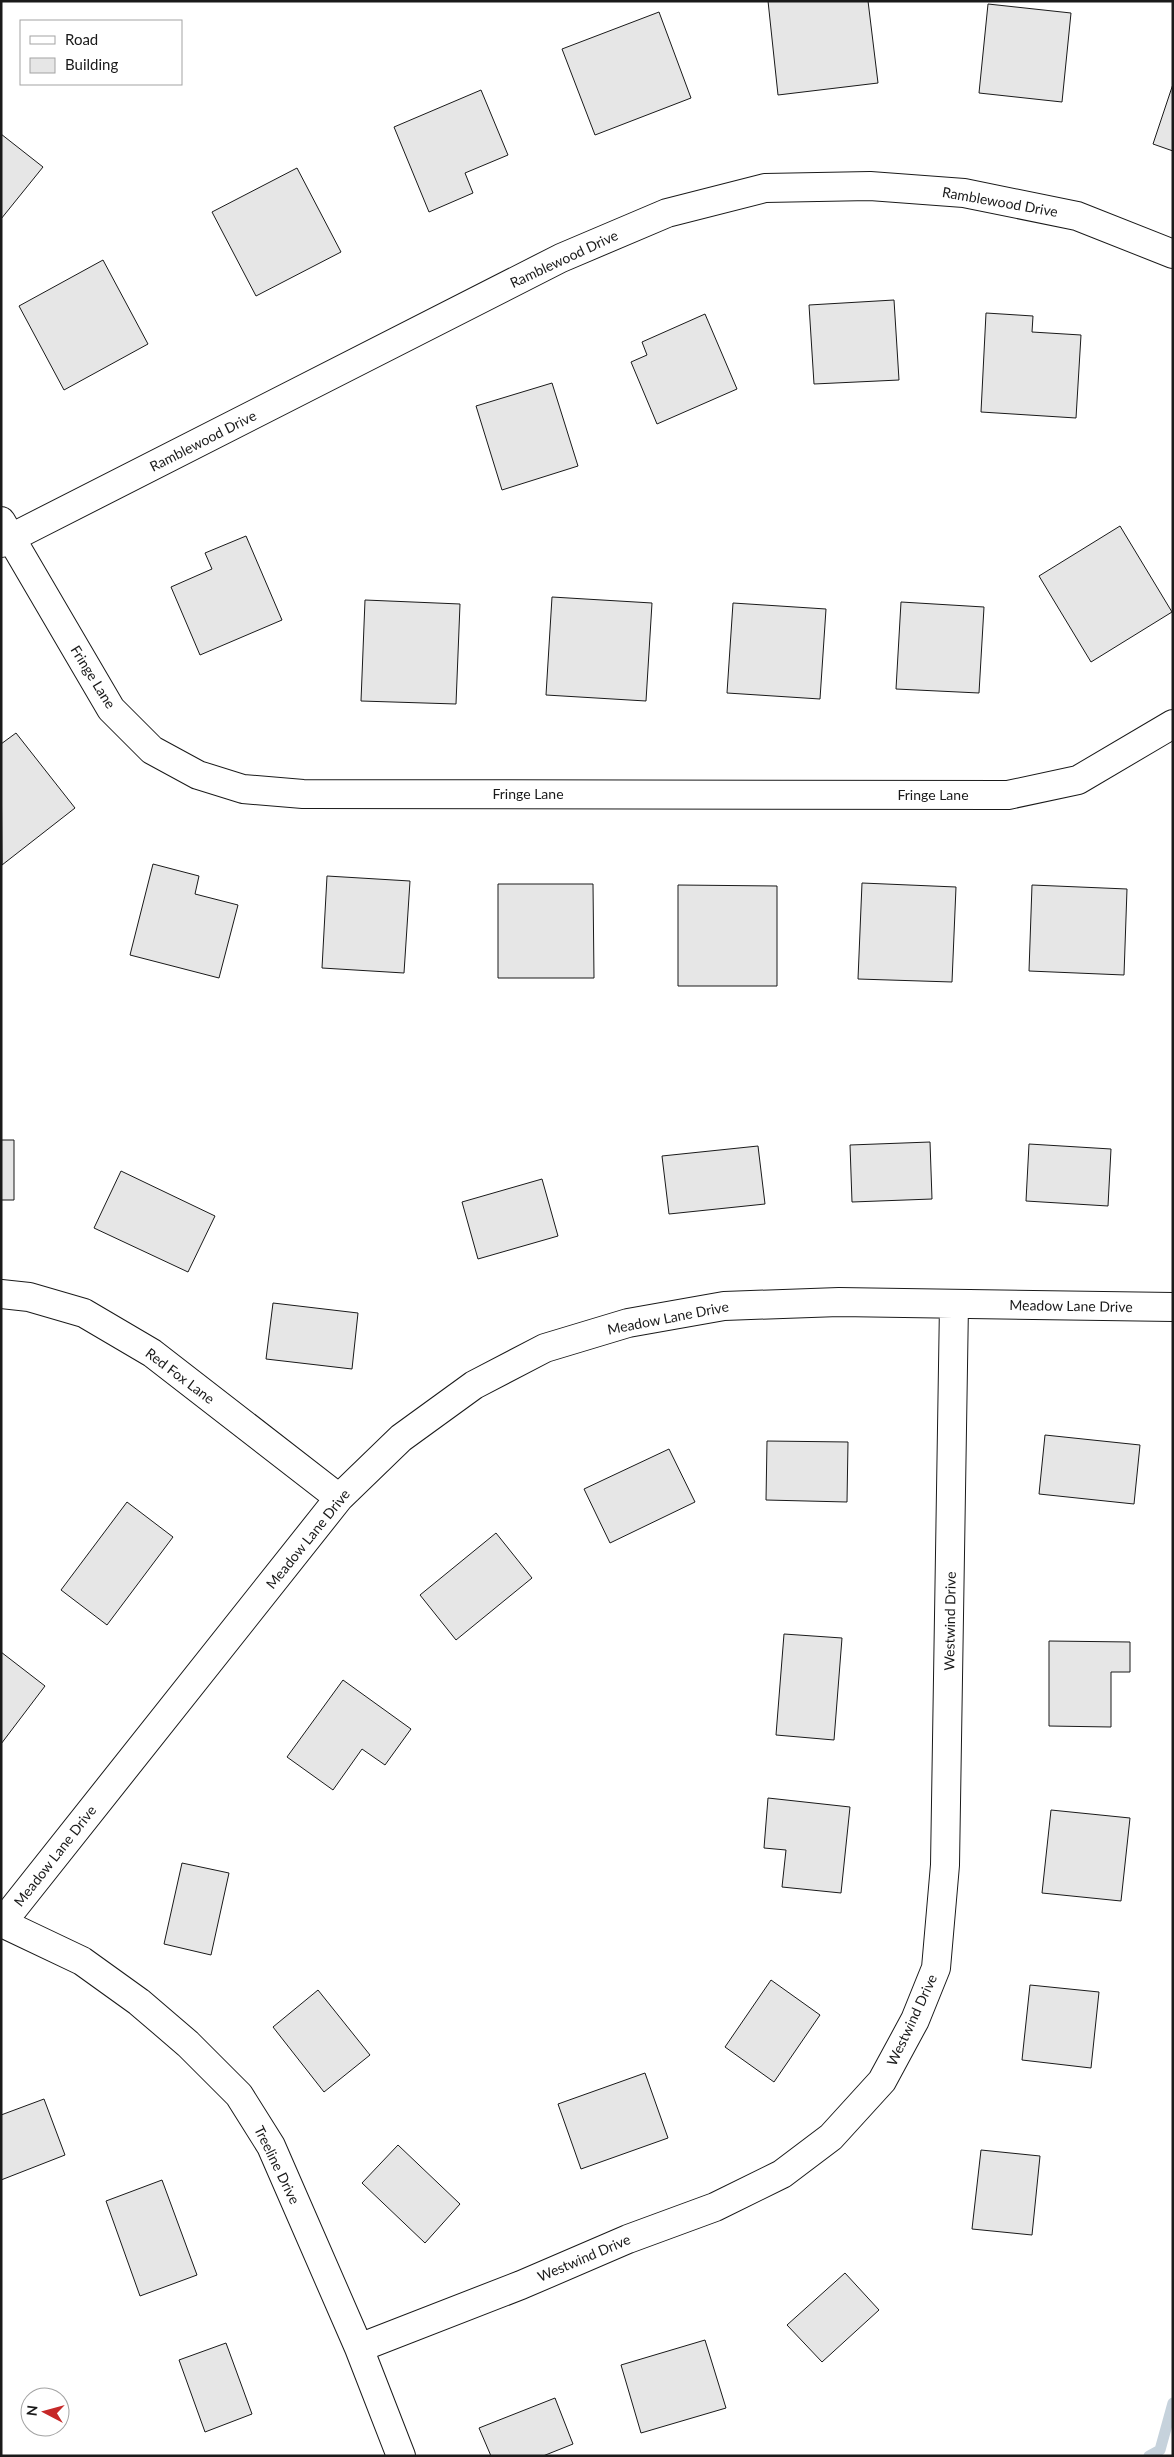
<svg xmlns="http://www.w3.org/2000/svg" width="1174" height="2457" viewBox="0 0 1174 2457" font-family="Lato,sans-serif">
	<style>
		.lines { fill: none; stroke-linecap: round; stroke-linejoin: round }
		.stream { stroke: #c6d2dc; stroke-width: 11 }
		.building { fill: #e6e6e6; stroke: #1a1a1a }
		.minor-casing { stroke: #1a1a1a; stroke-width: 30 }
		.minor { stroke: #fff; stroke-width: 28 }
		.labels { text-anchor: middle; stroke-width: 4; stroke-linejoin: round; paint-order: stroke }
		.street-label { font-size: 14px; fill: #1a1a1a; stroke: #fff }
	</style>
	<rect width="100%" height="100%" fill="#fff"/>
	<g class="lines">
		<path class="stream" d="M 1149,2456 L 1160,2450 L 1173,2403"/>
	</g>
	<path class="building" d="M 768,1 L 868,1 L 878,83 L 778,95 Z
		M 988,4 L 1071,13 L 1062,102 L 979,93 Z
		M 659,12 L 691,98 L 595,135 L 562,49 Z
		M 1173,84 L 1173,151 L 1153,144 Z
		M 481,90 L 508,155 L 465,173 L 473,193 L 429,212 L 394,127 Z
		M 1,134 L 43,167 L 1,219 Z
		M 297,168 L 341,252 L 256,296 L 212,212 Z
		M 103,260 L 148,344 L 64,390 L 19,306 Z
		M 894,300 L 899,380 L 814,384 L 809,305 Z
		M 986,313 L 1033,316 L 1032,332 L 1081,335 L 1076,418 L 981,412 Z
		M 705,314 L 737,389 L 657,424 L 631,362 L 647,355 L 642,342 Z
		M 552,383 L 578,466 L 502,490 L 476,406 Z
		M 1120,526 L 1172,612 L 1091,662 L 1039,576 Z
		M 246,536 L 282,620 L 200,655 L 171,587 L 212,569 L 205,553 Z
		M 552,597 L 652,603 L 646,701 L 546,695 Z
		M 365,600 L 460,604 L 456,704 L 361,701 Z
		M 901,602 L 984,607 L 979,693 L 896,689 Z
		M 733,603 L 826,609 L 820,699 L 727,693 Z
		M 16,733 L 75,808 L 2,865 L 1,744 Z
		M 153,864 L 199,876 L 195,894 L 238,905 L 219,978 L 130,955 Z
		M 327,876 L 410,881 L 404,973 L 322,968 Z
		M 862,883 L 956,887 L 952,982 L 858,979 Z
		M 498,884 L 593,884 L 594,978 L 498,978 Z
		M 678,885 L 777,886 L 777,986 L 678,986 Z
		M 1032,885 L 1127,889 L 1124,975 L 1029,971 Z
		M 1,1140 L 14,1140 L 14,1200 L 1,1200 Z
		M 930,1142 L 932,1199 L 852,1202 L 850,1145 Z
		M 1029,1144 L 1111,1149 L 1108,1206 L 1026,1201 Z
		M 758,1146 L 765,1204 L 669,1214 L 662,1156 Z
		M 121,1171 L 215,1216 L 188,1272 L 94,1228 Z
		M 542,1179 L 558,1236 L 478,1259 L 462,1202 Z
		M 273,1303 L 358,1313 L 352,1369 L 266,1359 Z
		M 1045,1435 L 1140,1445 L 1134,1504 L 1039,1494 Z
		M 767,1441 L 848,1442 L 847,1502 L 766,1500 Z
		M 669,1449 L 695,1502 L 610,1543 L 584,1489 Z
		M 127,1502 L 173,1537 L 107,1625 L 61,1590 Z
		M 496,1533 L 532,1578 L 456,1640 L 420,1595 Z
		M 784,1634 L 842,1638 L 834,1740 L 776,1735 Z
		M 1049,1641 L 1130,1642 L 1130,1672 L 1111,1672 L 1111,1727 L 1049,1726 Z
		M 1,1652 L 45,1686 L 1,1744 Z
		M 343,1680 L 411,1729 L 385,1765 L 362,1749 L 333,1790 L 287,1757 Z
		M 768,1798 L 850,1807 L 841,1893 L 782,1887 L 786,1850 L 764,1848 Z
		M 1051,1810 L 1130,1818 L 1121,1901 L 1042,1893 Z
		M 182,1863 L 229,1873 L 211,1955 L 164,1944 Z
		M 771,1980 L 820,2015 L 774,2082 L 725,2047 Z
		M 1030,1985 L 1099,1992 L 1091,2068 L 1022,2060 Z
		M 318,1990 L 370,2055 L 324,2092 L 273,2027 Z
		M 645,2073 L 668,2138 L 581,2169 L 558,2104 Z
		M 44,2099 L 65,2155 L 1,2180 L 1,2115 Z
		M 398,2145 L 460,2204 L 425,2243 L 362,2183 Z
		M 981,2150 L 1040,2156 L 1032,2235 L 972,2229 Z
		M 162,2180 L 197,2275 L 140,2296 L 106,2201 Z
		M 845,2273 L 879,2310 L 822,2362 L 787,2325 Z
		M 705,2340 L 726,2408 L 641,2433 L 621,2365 Z
		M 226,2343 L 252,2414 L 205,2432 L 179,2360 Z
		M 555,2398 L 573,2444 L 543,2456 L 491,2456 L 479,2428 Z"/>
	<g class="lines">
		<g class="minor-casing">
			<path id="minor" d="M 1,521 L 111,709 L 152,750 L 198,775 L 243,789 L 303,794 L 1008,795 L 1078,780 L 1173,724
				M 1,543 L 561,258 L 667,213 L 765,188 L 870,186 L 964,193 L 1077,216 L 1173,254
				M 1,1294 L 29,1297 L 84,1313 L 152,1353 L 339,1498
				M 2,1923 L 82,1961 L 139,2002 L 188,2044 L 239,2095 L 271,2146 L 359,2348 L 401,2456
				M 1,1924 L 339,1498 L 401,1438 L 474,1385 L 545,1348 L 628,1323 L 724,1306 L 839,1302 L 1173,1307
				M 359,2348 L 521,2285 L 628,2239 L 715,2207 L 782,2174 L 831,2137 L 882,2081 L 915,2020 L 936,1968 L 945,1865 L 954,1304"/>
		</g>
		<use href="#minor" class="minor"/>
	</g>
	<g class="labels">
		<g class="street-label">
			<text transform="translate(1000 202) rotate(10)" y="5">Ramblewood Drive</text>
			<text transform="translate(564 259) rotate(-25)" y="5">Ramblewood Drive</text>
			<text transform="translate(203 441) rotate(-27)" y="5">Ramblewood Drive</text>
			<text transform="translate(93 677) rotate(58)" y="5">Fringe Lane</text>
			<text x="528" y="799">Fringe Lane</text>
			<text x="933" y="800">Fringe Lane</text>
			<text transform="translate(1071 1306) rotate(1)" y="5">Meadow Lane Drive</text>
			<text transform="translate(668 1318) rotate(-11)" y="5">Meadow Lane Drive</text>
			<text transform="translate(180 1376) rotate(37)" y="5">Red Fox Lane</text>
			<text transform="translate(308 1539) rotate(-51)" y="5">Meadow Lane Drive</text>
			<text transform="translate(950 1621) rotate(-89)" y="5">Westwind Drive</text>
			<text transform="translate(55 1856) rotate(-52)" y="5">Meadow Lane Drive</text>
			<text transform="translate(912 2020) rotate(-65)" y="5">Westwind Drive</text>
			<text transform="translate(277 2165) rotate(64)" y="5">Treeline Drive</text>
			<text transform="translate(584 2258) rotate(-23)" y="5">Westwind Drive</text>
		</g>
	</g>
	<rect width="1174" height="2457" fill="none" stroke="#1a1a1a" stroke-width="5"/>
	<rect x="20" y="20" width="162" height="65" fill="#ffffff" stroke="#a3a3a3"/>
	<rect x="30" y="36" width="25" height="8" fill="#ffffff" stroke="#a3a3a3"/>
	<text x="65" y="45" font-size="15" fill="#1a1a1a">Road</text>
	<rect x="30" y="58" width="25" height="15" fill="#e6e6e6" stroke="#a3a3a3"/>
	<text x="65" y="70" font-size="15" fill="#1a1a1a">Building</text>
	<g transform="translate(45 2412) rotate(276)"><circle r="24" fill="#ffffff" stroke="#a3a3a3"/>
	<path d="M0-4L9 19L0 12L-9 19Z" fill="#c62828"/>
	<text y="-8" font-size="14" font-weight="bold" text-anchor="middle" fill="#1a1a1a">N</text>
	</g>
</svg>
